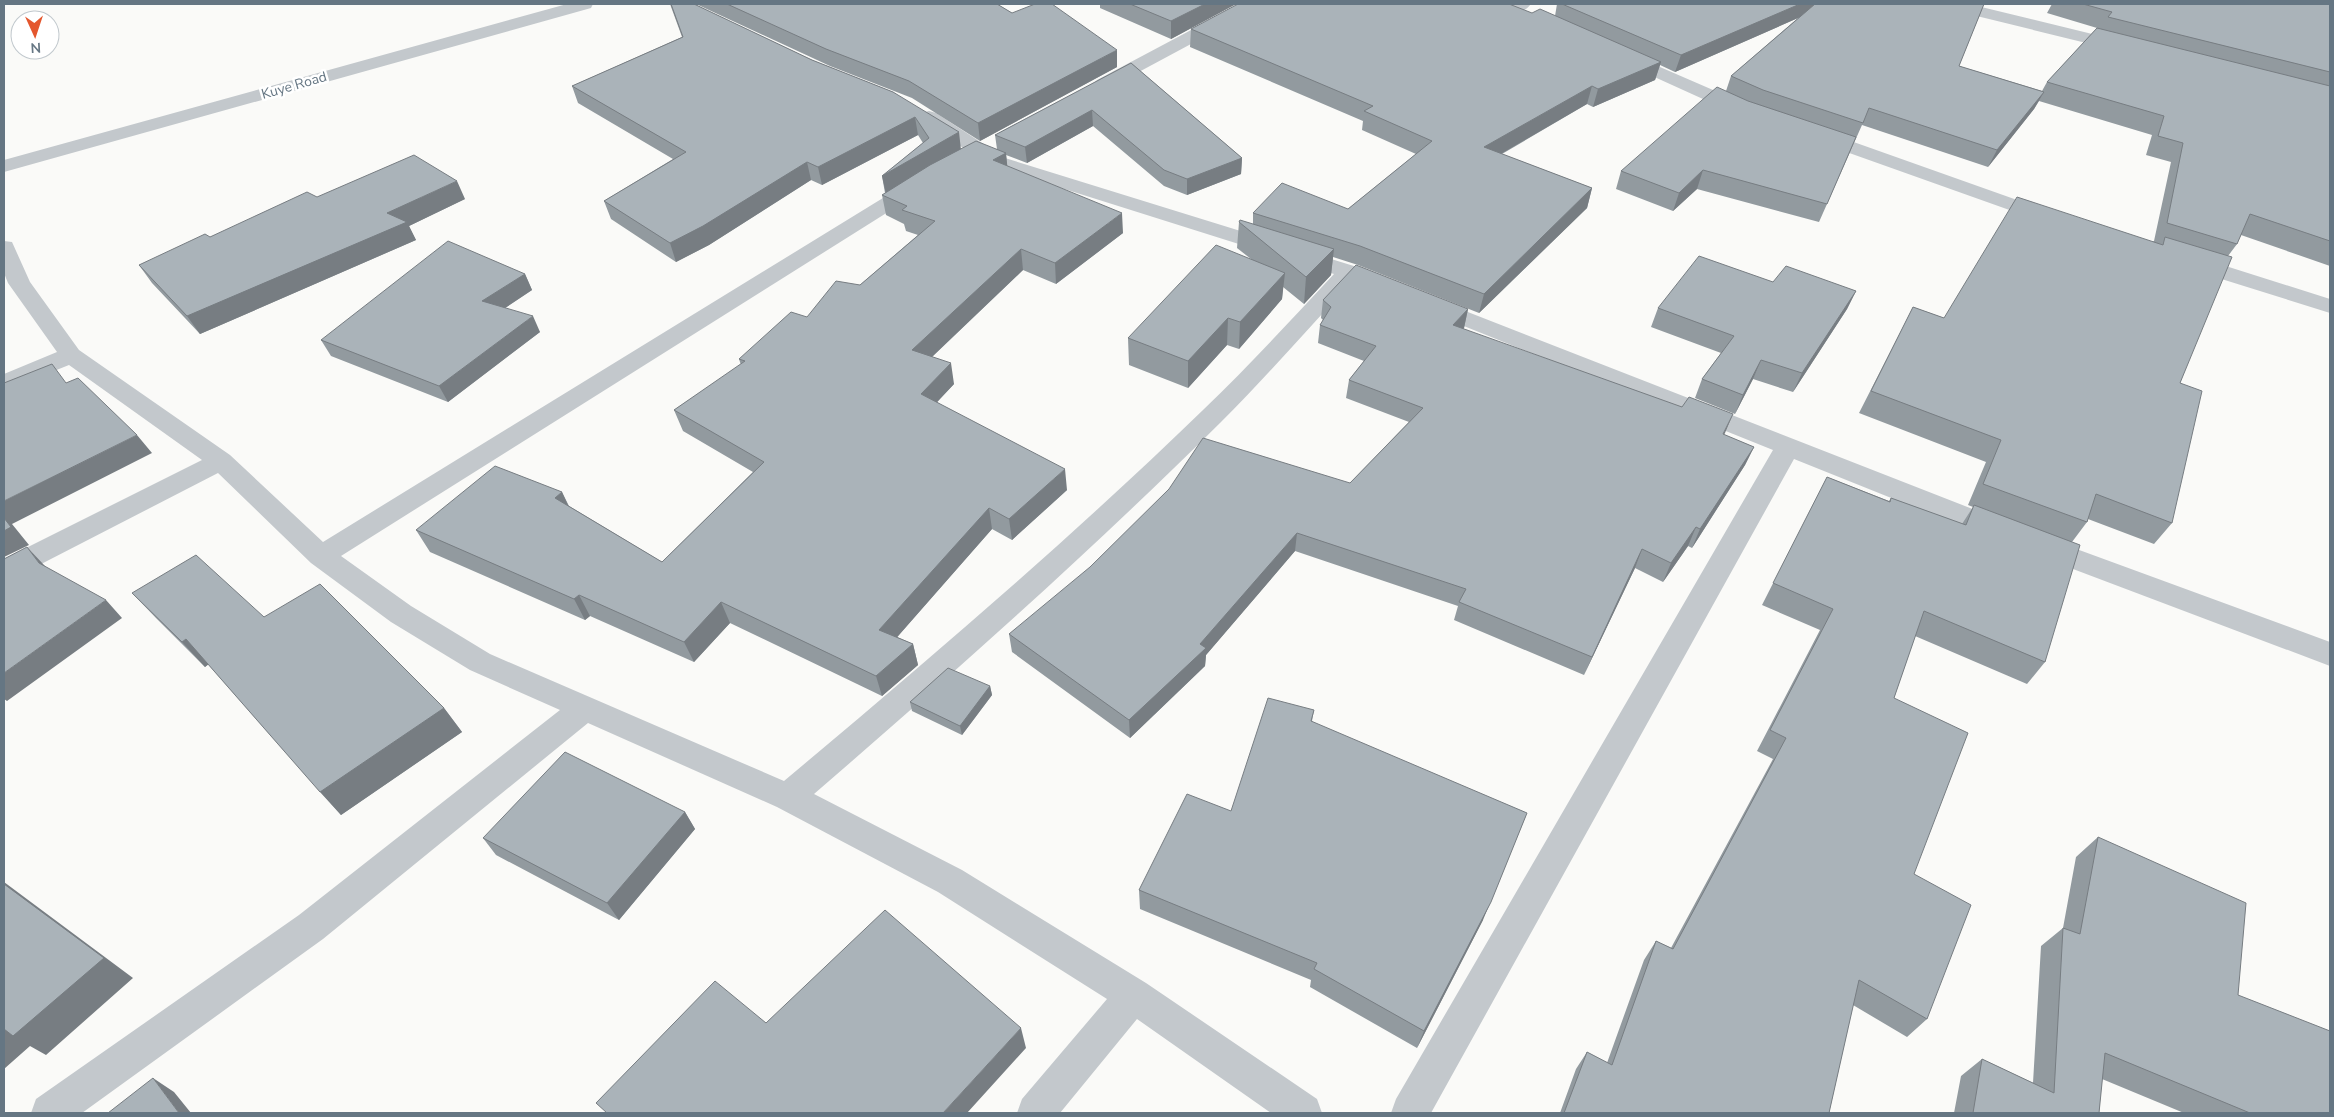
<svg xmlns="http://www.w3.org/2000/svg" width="2334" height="1117" viewBox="0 0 2334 1117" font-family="'Nunito Sans',sans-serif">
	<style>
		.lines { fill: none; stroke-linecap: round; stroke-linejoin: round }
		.minor { fill: #c3c8cc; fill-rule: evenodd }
		.wall { fill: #929a9f }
		.shaded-wall { fill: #777d82 }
		.building { fill: #aab3b9; stroke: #777d82 }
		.labels { text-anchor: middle; stroke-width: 5; stroke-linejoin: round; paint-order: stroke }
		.far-street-label { font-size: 14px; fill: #657683; stroke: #fff }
	</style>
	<rect width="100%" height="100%" fill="#fafaf8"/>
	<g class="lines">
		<path class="minor" d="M 567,4 L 593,4 L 591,8 L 4,172 L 4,160 Z
			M 1240,4 L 1260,4 L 1258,8 L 1109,88 L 1097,88 L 1094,84 L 1097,80 Z
			M 1509,4 L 1531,4 C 1526,11 1517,14 1509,12 L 1507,8 Z
			M 1942,4 L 1969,4 L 2129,43 L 2132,47 L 2129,51 L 2123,52 L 1944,8 Z
			M 1623,51 L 1750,106 L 1752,110 L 1750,114 L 1736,114 L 1617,60 L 1614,56 L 1617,52 Z
			M 929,111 L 936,113 L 1005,158 L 1357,267 L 1391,281 L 1394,286 L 1391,291 L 1383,293 L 1352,281 C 1309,328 1266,377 1221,422 C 1090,552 953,674 814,794 L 962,870 L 1146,983 L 1317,1099 L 1322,1113 L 1271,1113 L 1137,1019 L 1060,1113 L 1017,1113 L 1022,1099 L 1107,999 L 938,892 L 777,807 L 588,723 L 323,939 L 82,1113 L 31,1113 L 36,1099 L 299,915 L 560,710 L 470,670 L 391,622 L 311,563 L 218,473 L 14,578 L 4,581 L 4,559 L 202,460 L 69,365 L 4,391 L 4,374 L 57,352 L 8,283 L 4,273 L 4,241 L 12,242 L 30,282 L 79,350 L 230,455 L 323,542 L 909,182 L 916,180 L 923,182 L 926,186 L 923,190 L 341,556 L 411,606 L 490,654 L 784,781 C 927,661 1069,540 1203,410 C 1248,367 1291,320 1334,274 L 991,166 L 922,121 L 920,117 L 922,113 Z
			M 1817,129 L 2054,213 L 2057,217 L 2054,221 L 2047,223 L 2040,221 L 1810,139 L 1807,135 L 1810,131 Z
			M 2191,255 L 2330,299 L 2330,313 L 2183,267 L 2180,262 L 2183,257 Z
			M 1432,298 L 2011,524 L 2014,531 L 2011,538 L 2001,541 L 1991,538 L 1794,459 L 1431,1113 L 1391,1113 L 1396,1099 L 1773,450 L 1424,310 L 1421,305 L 1424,300 Z
			M 2041,536 L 2330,642 L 2330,666 L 2031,553 L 2027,546 L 2031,539 Z"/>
	</g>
	<path class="wall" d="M 670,4 L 694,4 L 812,60 L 893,92 L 961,149 L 997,149 L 995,135 L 1131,63 L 1242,158 L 1241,174 L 1187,195 L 1164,186 L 1093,126 L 1027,163 L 1006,155 L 1007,166 L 1123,233 L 1056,284 L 1023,270 L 932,357 L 954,384 L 937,402 L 1067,490 L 1012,540 L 992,529 L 897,637 L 913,644 L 918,665 L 882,696 L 730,623 L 694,662 L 590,616 L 585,620 L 430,552 L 416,530 L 562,492 L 569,506 L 662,562 L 753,472 L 683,431 L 674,410 L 741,365 L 739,359 L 860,285 L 918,235 L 906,231 L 904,224 L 886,215 L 882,195 L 885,193 L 882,176 L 923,143 L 918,135 L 822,185 L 811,180 L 709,245 L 676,262 L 611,219 L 604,201 L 673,159 L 578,103 L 572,86 L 682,37 Z
		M 696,4 L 997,4 L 1012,13 L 1117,67 L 980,141 L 912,98 L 830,66 Z
		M 1100,4 L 1236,4 L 1171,39 L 1100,8 Z
		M 1557,4 L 1984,4 L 1959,66 L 2042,91 L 2047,82 L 2097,28 L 2047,13 L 2052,4 L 2330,4 L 2330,266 L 2241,235 L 2237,244 L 2228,256 L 2180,383 L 2172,523 L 2154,544 L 2088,519 L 2087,522 L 2072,542 L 2045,662 L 2027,684 L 1915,636 L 1894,698 L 1914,874 L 1927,1019 L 1907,1037 L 1853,1005 L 1829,1113 L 1560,1113 L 1576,1069 L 1587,1052 L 1607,1063 L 1644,960 L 1656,941 L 1671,948 L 1773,759 L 1757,751 L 1820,630 L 1762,605 L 1827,477 L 1889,501 L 1891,498 L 1962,524 L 1973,507 L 1968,505 L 1986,462 L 1859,413 L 1913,307 L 1944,318 L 2154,241 L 2171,162 L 2146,155 L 2152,135 L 2039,101 L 2034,109 L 1988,167 L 1862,125 L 1819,222 L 1697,189 L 1673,211 L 1616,189 L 1621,171 L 1726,91 L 1731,76 L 1798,18 L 1675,72 L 1660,65 L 1655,80 L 1593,107 L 1587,104 L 1502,154 L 1592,188 L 1587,208 L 1479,313 L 1358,265 L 1333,257 L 1331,275 L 1304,304 L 1283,287 L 1282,299 L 1239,349 L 1227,345 L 1188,388 L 1129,365 L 1128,338 L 1251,259 L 1237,248 L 1239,222 L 1253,224 L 1253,213 L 1348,209 L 1416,154 L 1362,130 L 1363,121 L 1190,47 L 1191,29 L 1532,13 L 1555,16 Z
		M 317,197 L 465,199 L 409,226 L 416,240 L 200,334 L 152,283 L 139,265 L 210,237 Z
		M 525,274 L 532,290 L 505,308 L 540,332 L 448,402 L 331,356 L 321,340 Z
		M 1773,282 L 1856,291 L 1847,309 L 1793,392 L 1753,379 L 1735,414 L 1695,398 L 1702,379 L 1721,353 L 1651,327 L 1658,308 Z
		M 1323,300 L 1468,309 L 1464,328 L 1464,329 L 1754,447 L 1745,465 L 1692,548 L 1688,546 L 1663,582 L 1635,568 L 1584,675 L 1454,620 L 1458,606 L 1295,551 L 1206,655 L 1205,666 L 1130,738 L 1012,652 L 1009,634 L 1350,483 L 1409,422 L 1346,398 L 1349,380 L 1364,361 L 1318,343 L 1320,325 L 1323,320 L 1321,318 Z
		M 132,593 L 264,617 L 444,708 L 462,732 L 341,815 L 208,664 L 205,667 L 156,618 Z
		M 990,686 L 992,695 L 962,735 L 912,711 L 910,702 Z
		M 1314,710 L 1312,721 L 1483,920 L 1417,1048 L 1310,987 L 1311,980 L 1140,909 L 1139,890 L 1231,811 Z
		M 685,812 L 695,829 L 619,920 L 496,855 L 483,838 Z
		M 2098,837 L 2238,995 L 2330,1113 L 2184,1113 L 2102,1079 L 2099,1113 L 1954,1113 L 1961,1076 L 1982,1059 L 2033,1083 L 2041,946 L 2063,928 L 2076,857 Z"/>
	<path class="shaded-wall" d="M 1205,4 L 1236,4 L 1171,39 L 1171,21 Z
		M 1800,4 L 1824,4 L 1823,7 L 1675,72 L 1681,55 Z
		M 1117,50 L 1117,67 L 980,141 L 978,123 Z
		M 1661,62 L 1655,80 L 1593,107 L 1598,89 Z
		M 1592,86 L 1587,104 L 1480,166 L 1484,147 Z
		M 2044,92 L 2034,109 L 1988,167 L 1997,150 Z
		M 1092,110 L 1093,126 L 1027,163 L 1025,147 Z
		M 915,117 L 918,135 L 822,185 L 818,167 Z
		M 959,132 L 961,150 L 886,194 L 882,176 Z
		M 1006,153 L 1008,173 L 993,160 Z
		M 1242,158 L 1241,174 L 1187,195 L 1187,179 Z
		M 807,162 L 811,180 L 709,245 L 676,262 L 670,243 Z
		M 1703,170 L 1697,189 L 1673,211 L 1679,193 Z
		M 457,181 L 465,199 L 409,226 L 416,240 L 200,334 L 187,316 L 387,213 Z
		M 1592,188 L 1587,208 L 1479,313 L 1484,294 Z
		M 1122,213 L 1123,233 L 1056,284 L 1055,263 Z
		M 1021,249 L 1023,270 L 916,372 L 912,350 Z
		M 1334,249 L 1331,275 L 1304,304 L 1306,277 Z
		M 1285,273 L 1282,299 L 1239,349 L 1240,322 Z
		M 525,274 L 532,290 L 490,318 L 482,301 Z
		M 1856,291 L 1847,309 L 1793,392 L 1802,373 Z
		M 1468,309 L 1464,328 L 1449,343 L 1453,325 Z
		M 533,316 L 540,332 L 448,402 L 439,386 Z
		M 1228,318 L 1227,345 L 1188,388 L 1188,361 Z
		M 1761,360 L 1753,379 L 1735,414 L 1743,395 Z
		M 951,363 L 954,384 L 925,415 L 921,394 Z
		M 1733,414 L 1725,433 L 1715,452 L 1723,434 Z
		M 137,435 L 152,453 L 12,524 L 29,545 L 4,557 L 4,501 Z
		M 1754,447 L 1745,465 L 1692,548 L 1700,529 Z
		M 1065,469 L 1067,490 L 1012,540 L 1009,519 Z
		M 562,492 L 572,514 L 555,498 Z
		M 989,508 L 992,529 L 885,651 L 879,630 Z
		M 1696,527 L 1688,546 L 1663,582 L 1671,563 Z
		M 1297,533 L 1295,551 L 1206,655 L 1205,666 L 1130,738 L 1129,720 L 1200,644 Z
		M 27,547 L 44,565 L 57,581 L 39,563 Z
		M 1642,549 L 1635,568 L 1584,675 L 1592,657 Z
		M 579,595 L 590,616 L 585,620 L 574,599 Z
		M 106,600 L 122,618 L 7,701 L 4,699 L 4,673 Z
		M 721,602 L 730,623 L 694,662 L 684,642 Z
		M 186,639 L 209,664 L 205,667 L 182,642 Z
		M 913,644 L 918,665 L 882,696 L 876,676 Z
		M 990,686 L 992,695 L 962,735 L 960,726 Z
		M 444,708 L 462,732 L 341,815 L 320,792 Z
		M 685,812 L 695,829 L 619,920 L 607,903 Z
		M 1527,813 L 1483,920 L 1417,1048 L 1424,1031 Z
		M 4,882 L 133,978 L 46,1055 L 30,1046 L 4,1069 Z
		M 1021,1028 L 1026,1048 L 967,1113 L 943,1113 Z
		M 153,1078 L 174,1092 L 191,1113 L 179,1113 Z"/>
	<path class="building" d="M 671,4 L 694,4 L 812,60 L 893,92 L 959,132 L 882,176 L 929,138 L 915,117 L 818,167 L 807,162 L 703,226 L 670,243 L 604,201 L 686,152 L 572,86 L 683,37 Z
		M 727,4 L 997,4 L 1012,13 L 1035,4 L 1052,4 L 1117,50 L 978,123 L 909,81 L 826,49 Z
		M 1130,4 L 1205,4 L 1171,21 Z
		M 1238,4 L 1509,4 L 1532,13 L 1540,9 L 1661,62 L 1598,89 L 1592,86 L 1484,147 L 1592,188 L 1484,294 L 1360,246 L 1253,213 L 1282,183 L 1348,209 L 1432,141 L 1364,111 L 1373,106 L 1191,29 Z
		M 1562,4 L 1800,4 L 1681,55 Z
		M 1815,4 L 1984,4 L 1959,66 L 2044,92 L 1997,150 L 1869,108 L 1863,123 L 1763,90 L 1731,76 Z
		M 2083,4 L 2330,4 L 2330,72 L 2108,17 L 2112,12 Z
		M 2097,28 L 2330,86 L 2330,241 L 2250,214 L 2237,244 L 2167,223 L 2183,143 L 2158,136 L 2164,116 L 2047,82 Z
		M 1131,63 L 1242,158 L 1187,179 L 1164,170 L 1092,110 L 1025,147 L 995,135 Z
		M 1717,87 L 1748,101 L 1856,137 L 1827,204 L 1703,170 L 1679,193 L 1621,171 Z
		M 976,141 L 1006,153 L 993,160 L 1122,213 L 1055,263 L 1021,249 L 912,350 L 951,363 L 921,394 L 1065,469 L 1009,519 L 989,508 L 879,630 L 913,644 L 876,676 L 721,602 L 684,642 L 579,595 L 574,599 L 416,530 L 495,466 L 562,492 L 555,498 L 662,562 L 764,462 L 674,410 L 745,361 L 739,359 L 791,312 L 807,317 L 836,281 L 860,285 L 935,221 L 902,210 L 907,206 L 882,195 L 930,165 Z
		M 414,155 L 457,181 L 387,213 L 407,222 L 187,316 L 139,265 L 205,234 L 210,237 L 307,192 L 317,197 Z
		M 2017,197 L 2163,245 L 2165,237 L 2232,257 L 2180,383 L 2202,391 L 2172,523 L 2096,494 L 2087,522 L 1983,484 L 2001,440 L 1871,391 L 1913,307 L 1944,318 Z
		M 1240,220 L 1334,249 L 1306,277 L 1239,222 Z
		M 448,241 L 525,274 L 482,301 L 533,316 L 439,386 L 321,340 Z
		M 1216,245 L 1285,273 L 1240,322 L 1228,318 L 1188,361 L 1128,338 Z
		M 1699,256 L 1773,282 L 1786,266 L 1856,291 L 1802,373 L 1761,360 L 1743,395 L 1702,379 L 1734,336 L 1658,308 Z
		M 1356,265 L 1468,309 L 1453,325 L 1682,407 L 1689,397 L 1733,414 L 1723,434 L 1754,447 L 1700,529 L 1696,527 L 1671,563 L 1642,549 L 1592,657 L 1459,602 L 1466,589 L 1297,533 L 1200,644 L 1206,648 L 1129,720 L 1009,634 L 1090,567 L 1169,489 L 1203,438 L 1350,483 L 1423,408 L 1349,380 L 1376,346 L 1320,325 L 1331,307 L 1323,300 Z
		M 52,364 L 66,383 L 78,378 L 137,435 L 4,501 L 4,383 Z
		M 1827,477 L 1890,502 L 1891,498 L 1966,525 L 1974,505 L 2080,545 L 2045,662 L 1924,611 L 1894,698 L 1968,733 L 1914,874 L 1971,905 L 1927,1019 L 1859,980 L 1829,1113 L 1564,1113 L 1587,1052 L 1612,1065 L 1656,941 L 1673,949 L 1786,738 L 1770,730 L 1833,609 L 1773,583 Z
		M 4,518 L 11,527 L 4,531 Z
		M 27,547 L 39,563 L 106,600 L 4,673 L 4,559 Z
		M 196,555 L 264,617 L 320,584 L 444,708 L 320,792 L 186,639 L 182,642 L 132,593 Z
		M 948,668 L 990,686 L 960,726 L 910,702 Z
		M 1268,698 L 1314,710 L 1311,721 L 1527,813 L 1491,902 L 1424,1031 L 1314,969 L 1317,963 L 1139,890 L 1187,794 L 1231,811 Z
		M 565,752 L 685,812 L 607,903 L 483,838 Z
		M 2098,837 L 2246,903 L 2238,995 L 2330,1031 L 2330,1113 L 2250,1113 L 2105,1053 L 2099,1113 L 1973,1113 L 1982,1059 L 2054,1093 L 2063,928 L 2080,934 Z
		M 4,884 L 104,958 L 13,1036 L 4,1029 Z
		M 885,910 L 1021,1028 L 943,1113 L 607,1113 L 596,1103 L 715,981 L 766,1023 Z
		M 153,1078 L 179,1113 L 108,1113 Z"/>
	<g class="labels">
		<g class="far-street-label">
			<text transform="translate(294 85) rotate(-16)" y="5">Kuye Road</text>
		</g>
	</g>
	<rect width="2334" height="1117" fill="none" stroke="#657683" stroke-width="10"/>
	<g transform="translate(35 35) rotate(177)"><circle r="24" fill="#ffffff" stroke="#c1c8cd"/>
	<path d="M0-4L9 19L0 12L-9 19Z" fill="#e4572e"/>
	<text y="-8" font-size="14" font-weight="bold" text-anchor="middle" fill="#657683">N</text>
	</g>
</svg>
